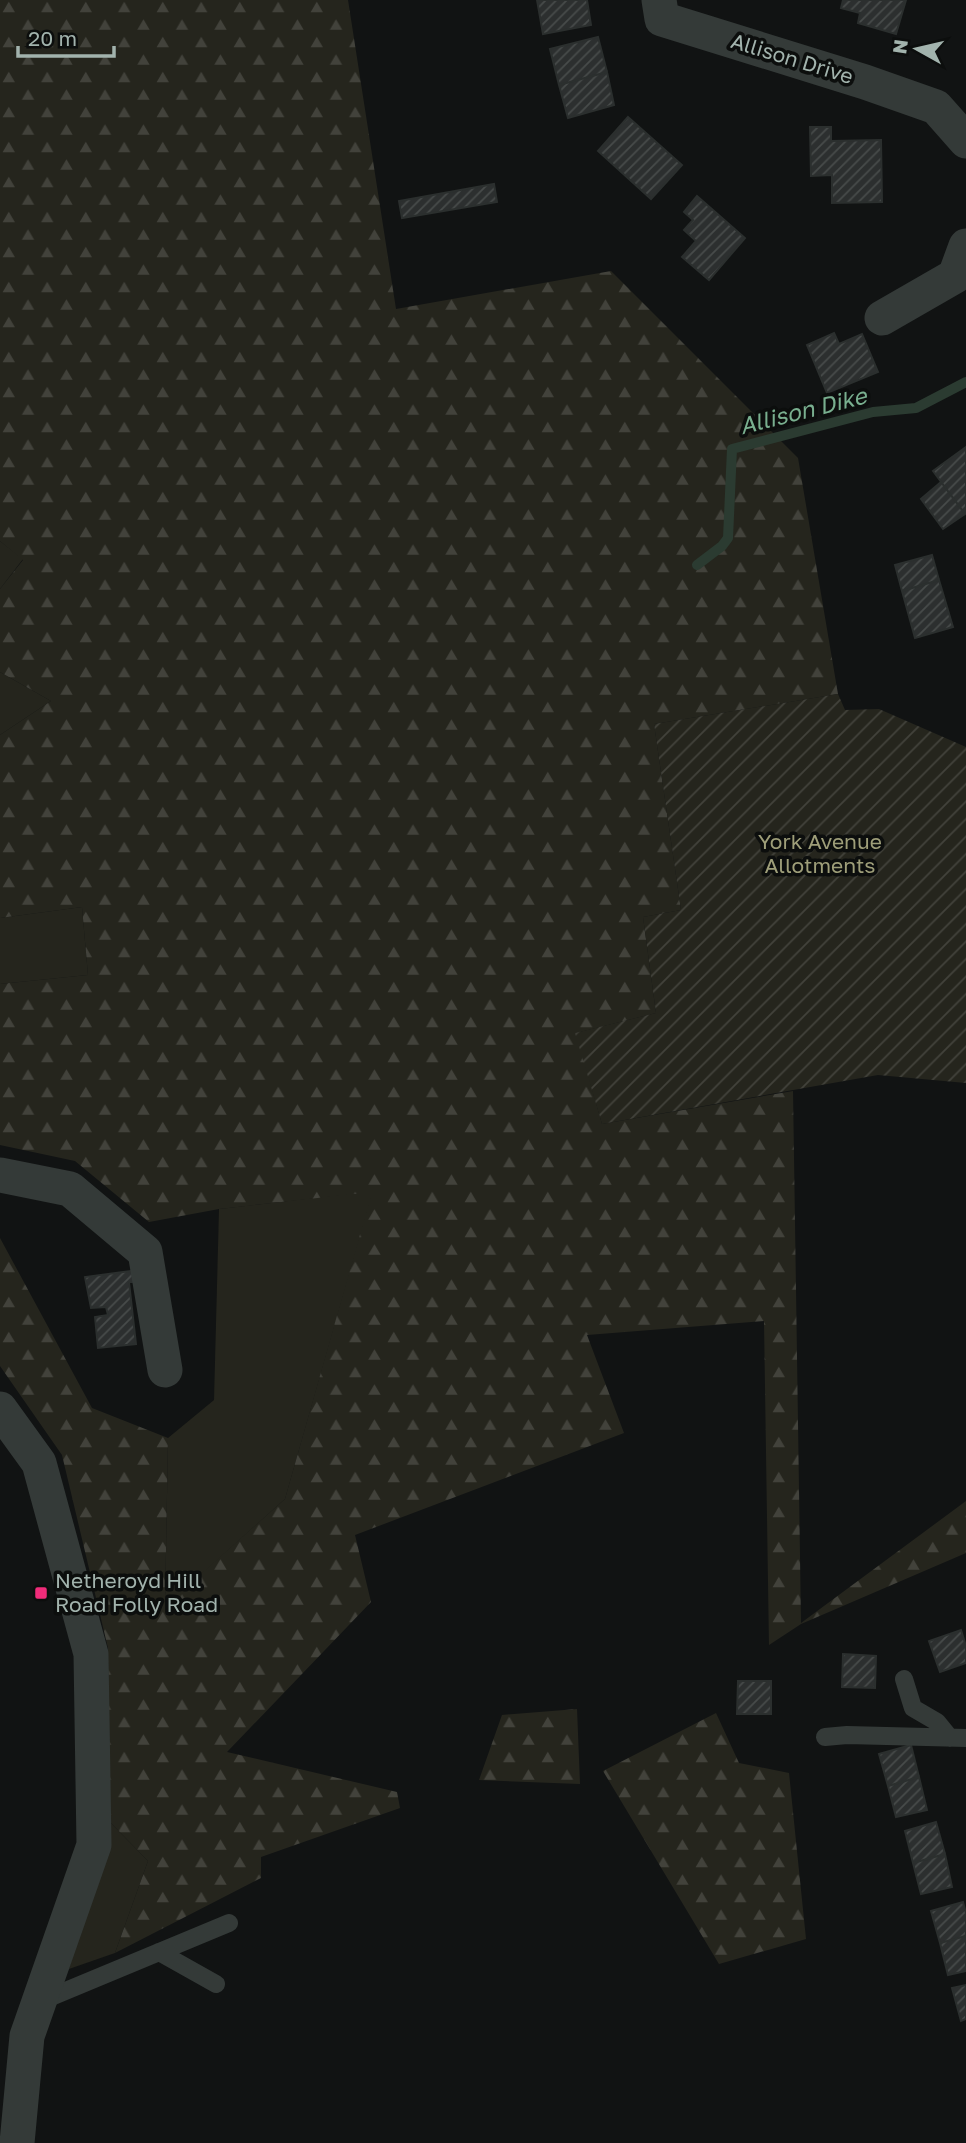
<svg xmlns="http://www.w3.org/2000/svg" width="966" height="2143" viewBox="0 0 966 2143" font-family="'Golos Text',sans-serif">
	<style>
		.green { fill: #25251d }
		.forest { fill: url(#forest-firs) }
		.garden { fill: url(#garden-furrows) }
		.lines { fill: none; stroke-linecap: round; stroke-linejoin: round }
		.stream { stroke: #2b3b31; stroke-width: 10 }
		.building { fill: url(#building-hatch); stroke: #2b2f2e; stroke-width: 2 }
		.service { stroke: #343a38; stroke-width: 18 }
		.minor { stroke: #343a38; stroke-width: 35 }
		.poi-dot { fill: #f02c7a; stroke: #0c0e0d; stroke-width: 2.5 }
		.labels { text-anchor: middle; stroke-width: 7; stroke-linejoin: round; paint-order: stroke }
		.street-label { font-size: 21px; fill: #a2b3ad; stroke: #0c0e0d }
		.park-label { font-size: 21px; fill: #9e9e79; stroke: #0c0e0d }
		.poi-label { font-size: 21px; fill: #a2b3ad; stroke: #0c0e0d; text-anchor: start }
		.water-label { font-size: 23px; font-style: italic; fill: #79af8f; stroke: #0c0e0d }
	</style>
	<defs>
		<pattern id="forest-firs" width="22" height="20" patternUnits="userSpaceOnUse" patternTransform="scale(1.75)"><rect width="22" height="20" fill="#25251d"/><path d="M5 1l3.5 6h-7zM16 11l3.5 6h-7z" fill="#42423b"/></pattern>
		<pattern id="garden-furrows" width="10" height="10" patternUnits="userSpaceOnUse" patternTransform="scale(1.75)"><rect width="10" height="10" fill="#25251d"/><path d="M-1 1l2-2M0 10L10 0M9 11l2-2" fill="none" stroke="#42423b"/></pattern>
		<pattern id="building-hatch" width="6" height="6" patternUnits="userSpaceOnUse" patternTransform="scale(1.75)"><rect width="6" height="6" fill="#2c2f2f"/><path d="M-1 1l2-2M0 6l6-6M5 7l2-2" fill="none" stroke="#474b4a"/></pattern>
	</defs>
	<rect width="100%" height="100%" fill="#111313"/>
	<path class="green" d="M 0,541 L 23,559 L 0,589 Z
		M 0,672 L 51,701 L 0,735 Z
		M 82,907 L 88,975 L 0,984 L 0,918 Z
		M 373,1191 L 285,1499 L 165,1607 L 168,1438 L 214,1400 L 219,1209 Z
		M 110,1822 L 148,1861 L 115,1953 L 69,1969 Z"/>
	<path class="forest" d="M 0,0 L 348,0 L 396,309 L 611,271 L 798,458 L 838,694 L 654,724 L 681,910 L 643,917 L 656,1013 L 576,1033 L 602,1124 L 793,1091 L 801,1623 L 966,1501 L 966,1553 L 801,1624 L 769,1645 L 764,1321 L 587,1335 L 624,1433 L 355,1535 L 371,1602 L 227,1752 L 397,1792 L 400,1808 L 261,1857 L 261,1878 L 115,1953 L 148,1861 L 110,1822 L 108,1648 L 62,1455 L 0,1366 L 0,1238 L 92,1408 L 168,1438 L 165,1606 L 285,1499 L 372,1192 L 219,1209 L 149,1222 L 75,1161 L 0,1145 L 0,984 L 88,975 L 82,907 L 0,918 L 0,735 L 51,701 L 0,672 L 0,589 L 23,560 L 0,541 Z
		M 577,1709 L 580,1784 L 479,1780 L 502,1715 Z
		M 716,1713 L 739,1763 L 789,1773 L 806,1939 L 719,1964 L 603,1771 Z"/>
	<path class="garden" d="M 838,694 L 845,710 L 879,709 L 966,747 L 966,1083 L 878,1075 L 602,1124 L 575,1033 L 656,1013 L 643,917 L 681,910 L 654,724 Z"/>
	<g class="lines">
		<path class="stream" d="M 697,565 L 722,546 L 728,538 L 732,449 L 873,412 L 916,408 L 966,382"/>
	</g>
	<path class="building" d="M 537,0 L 587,0 L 591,25 L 543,34 Z
		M 843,0 L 906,0 L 896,34 L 858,23 L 860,13 L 841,8 Z
		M 598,37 L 607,72 L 559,85 L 550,49 Z
		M 607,72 L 614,105 L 568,118 L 559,85 Z
		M 628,117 L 682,165 L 651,199 L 598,151 Z
		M 810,127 L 831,127 L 831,141 L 881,140 L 882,202 L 832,203 L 832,175 L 811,176 Z
		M 494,184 L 497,202 L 402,218 L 399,201 Z
		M 697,196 L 745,238 L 709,280 L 682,257 L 696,241 L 684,230 L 693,220 L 684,212 Z
		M 834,333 L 839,344 L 862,334 L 878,372 L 827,393 L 807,345 Z
		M 966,447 L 966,513 L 965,514 L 933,471 Z
		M 941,482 L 965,514 L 943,529 L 921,499 Z
		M 932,555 L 939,580 L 902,591 L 895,565 Z
		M 939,580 L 953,627 L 915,638 L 902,591 Z
		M 138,1270 L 140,1282 L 129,1282 L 136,1344 L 98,1348 L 95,1317 L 108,1315 L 106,1307 L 91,1308 L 85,1277 Z
		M 961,1630 L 966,1646 L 966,1663 L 940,1672 L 929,1641 Z
		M 843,1654 L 876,1656 L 875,1688 L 842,1687 Z
		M 738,1681 L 771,1681 L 771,1714 L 737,1714 Z
		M 911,1745 L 919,1777 L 888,1786 L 879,1754 Z
		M 919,1777 L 927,1810 L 896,1817 L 888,1786 Z
		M 936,1822 L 945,1854 L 913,1863 L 905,1831 Z
		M 945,1854 L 952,1887 L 921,1894 L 913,1863 Z
		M 963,1902 L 966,1913 L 966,1936 L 940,1943 L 931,1911 Z
		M 966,1936 L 966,1971 L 948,1975 L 940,1943 Z
		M 966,1985 L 966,2019 L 961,2021 L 952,1988 Z"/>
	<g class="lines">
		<path class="service" d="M 904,1679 L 913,1708 L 937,1722 L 950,1738
			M 825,1737 L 847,1735 L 966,1738
			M 159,1952 L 216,1984
			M 39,2002 L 229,1923"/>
		<path class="minor" d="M 659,0 L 662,19 L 865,82 L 936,107 L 966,141
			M 882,318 L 955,276 L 966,246
			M 0,1175 L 70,1189 L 145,1252 L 165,1370
			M 0,1409 L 39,1463 L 91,1654 L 94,1845 L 27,2036 L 17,2143"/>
	</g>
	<rect class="poi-dot" x="34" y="1586" width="14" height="14" rx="3.5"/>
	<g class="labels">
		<g class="street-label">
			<text transform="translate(792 59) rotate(17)" y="7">Allison Drive</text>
		</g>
		<g class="park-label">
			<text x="820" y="849">York Avenue<tspan x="820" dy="24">Allotments</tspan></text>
		</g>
		<g class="poi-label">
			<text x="55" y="1588">Netheroyd Hill<tspan x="55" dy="24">Road Folly Road</tspan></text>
		</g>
		<g class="water-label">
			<text transform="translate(803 411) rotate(-14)" y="8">Allison Dike</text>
		</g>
	</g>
	<g transform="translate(917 49) rotate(278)" stroke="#0c0e0d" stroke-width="5" paint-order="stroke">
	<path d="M0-5L12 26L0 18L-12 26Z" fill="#a2b3ad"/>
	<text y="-10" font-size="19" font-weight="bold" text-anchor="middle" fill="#a2b3ad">N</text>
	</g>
	<path d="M18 46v10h96v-10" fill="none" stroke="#a2b3ad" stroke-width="3.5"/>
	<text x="28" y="46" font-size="21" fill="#a2b3ad" stroke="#0c0e0d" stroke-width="5" paint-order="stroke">20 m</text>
</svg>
